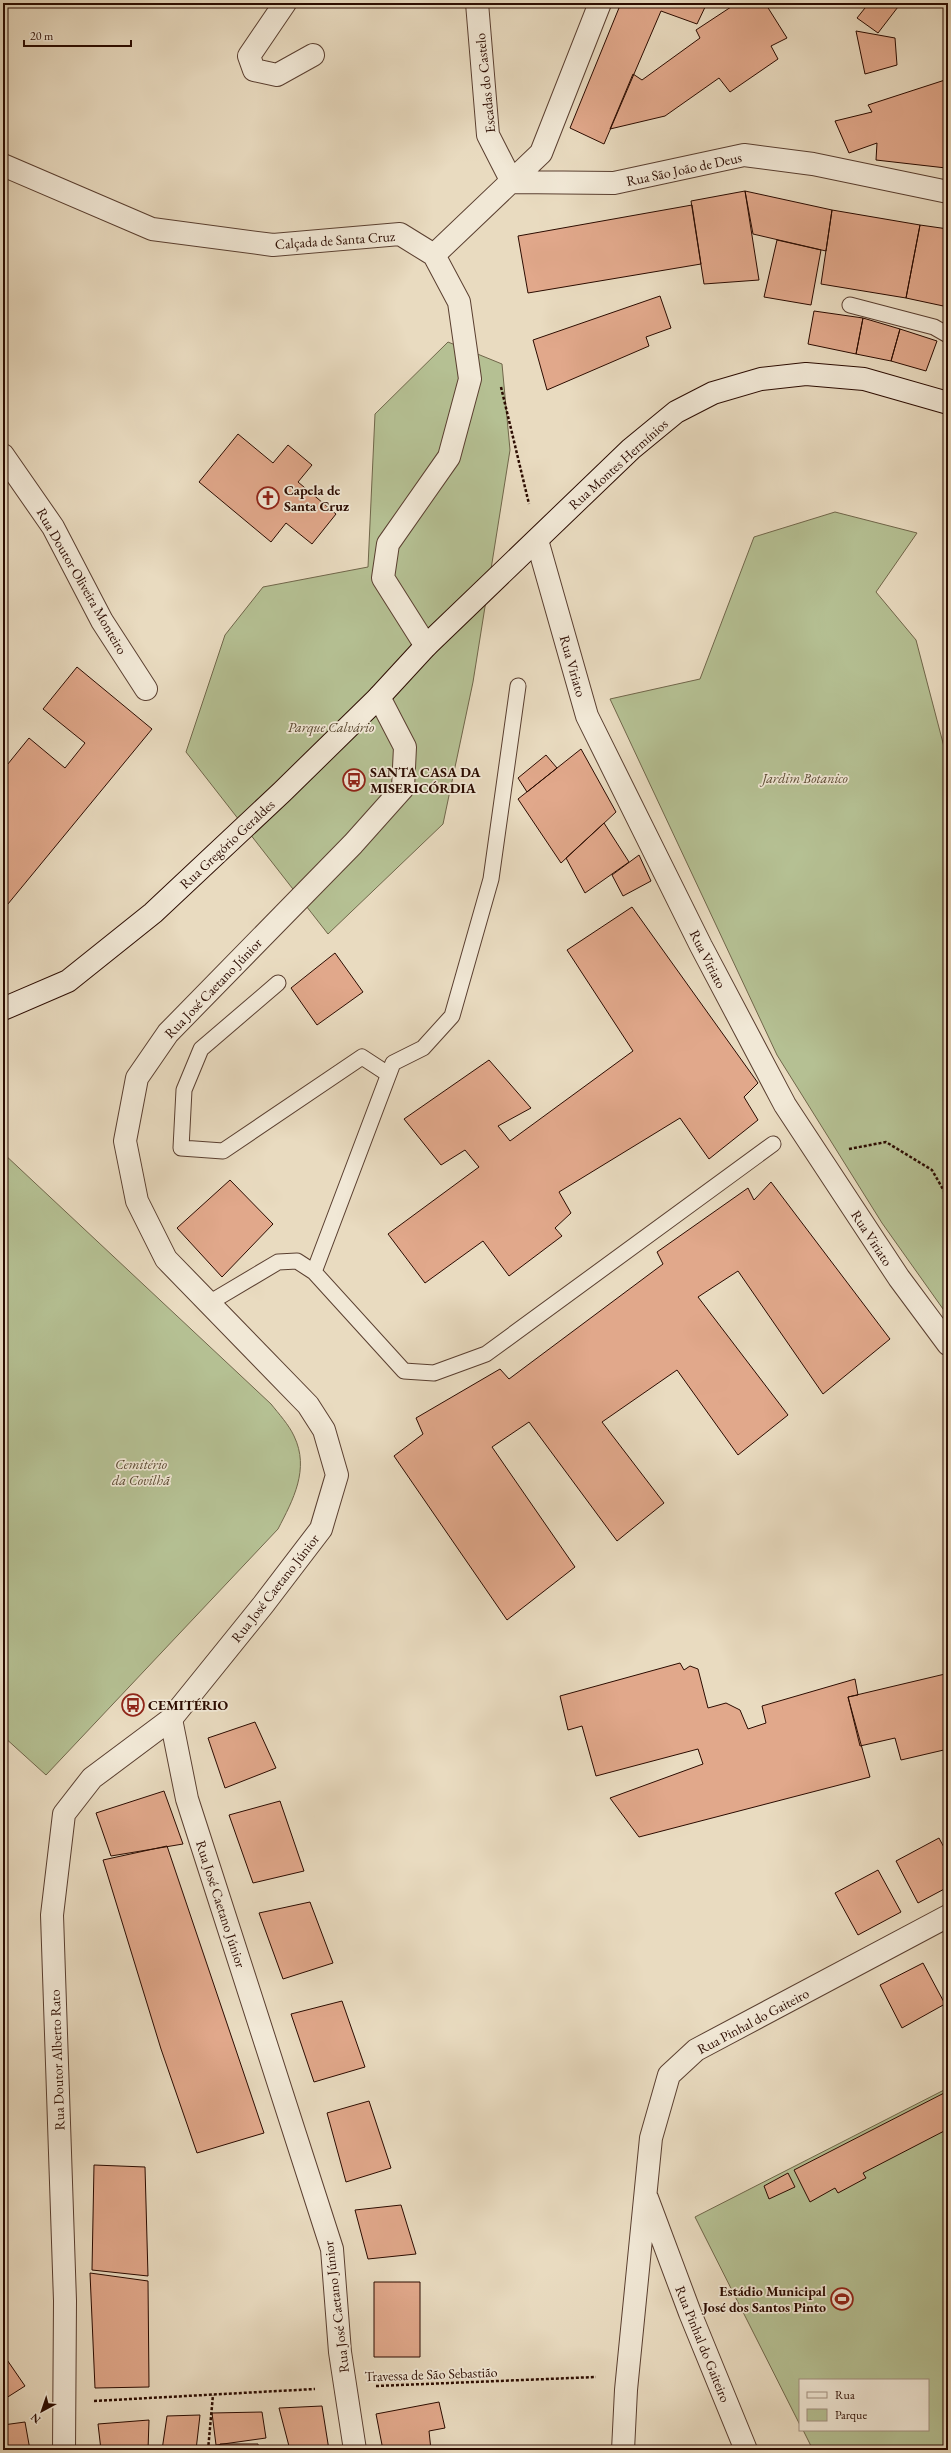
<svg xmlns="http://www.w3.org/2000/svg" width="951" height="2453" viewBox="0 0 951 2453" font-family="'EB Garamond',serif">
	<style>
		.green { fill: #b5c093; stroke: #70664a }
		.building { fill: #e1a88b; stroke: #2b0b00 }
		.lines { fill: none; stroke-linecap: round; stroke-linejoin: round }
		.service-casing { stroke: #5a3f30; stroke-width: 17 }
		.minor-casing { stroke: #5a3f30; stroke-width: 24 }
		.secondary-casing { stroke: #2b0b00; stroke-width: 24 }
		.path { stroke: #2b0b00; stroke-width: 2.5; stroke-dasharray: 3 2; stroke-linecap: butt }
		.service { stroke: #f1e8d6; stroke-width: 15 }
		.minor { stroke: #f1e8d6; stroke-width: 22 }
		.secondary { stroke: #f1e8d6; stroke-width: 22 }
		.labels { text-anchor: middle; stroke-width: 3.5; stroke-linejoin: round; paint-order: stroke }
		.street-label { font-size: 14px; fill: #2b0b00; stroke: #f1e8d6 }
		.poi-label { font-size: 14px; font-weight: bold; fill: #2b0b00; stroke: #f1e8d6; text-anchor: start }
		.park-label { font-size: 14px; font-style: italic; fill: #5b4a33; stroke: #f1e8d6 }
	</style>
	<rect width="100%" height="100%" fill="#e9dbc0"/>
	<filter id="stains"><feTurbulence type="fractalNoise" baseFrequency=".005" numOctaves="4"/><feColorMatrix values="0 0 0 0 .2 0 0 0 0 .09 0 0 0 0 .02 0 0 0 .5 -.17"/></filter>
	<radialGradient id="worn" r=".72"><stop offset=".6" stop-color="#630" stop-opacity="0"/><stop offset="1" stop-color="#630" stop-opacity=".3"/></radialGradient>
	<path class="green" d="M 448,342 L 502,364 L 510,450 L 473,682 L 443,824 L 328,934 L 186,752 L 225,635 L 263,587 L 368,567 L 375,414 Z
		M 835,512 L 917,533 L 876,592 L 916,640 L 948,762 L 948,1316 L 882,1223 L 777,1055 L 610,699 L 700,679 L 754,537 Z
		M 3,1153 L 271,1404 C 279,1414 289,1425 294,1436 C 310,1469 293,1500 278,1529 L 46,1775 L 3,1736 Z
		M 948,2088 L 948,2450 L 813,2450 L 803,2430 L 928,2430 L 928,2380 L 800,2380 L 800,2425 L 695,2217 Z"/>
	<path class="building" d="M 621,3 L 707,3 L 697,24 L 661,11 L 604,144 L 570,128 Z
		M 737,3 L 765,3 L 787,38 L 771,46 L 778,59 L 730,92 L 719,78 L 665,116 L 610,129 L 633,74 L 642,80 L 700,38 L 696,30 Z
		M 869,3 L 901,3 L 878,33 L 857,18 Z
		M 856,31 L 895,38 L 897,65 L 865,74 Z
		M 948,79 L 948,161 L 946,168 L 876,160 L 877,143 L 849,153 L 835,121 L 872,112 L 868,105 Z
		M 745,191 L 832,210 L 826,251 L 753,234 Z
		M 745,191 L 759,280 L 704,284 L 691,201 Z
		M 692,205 L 701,264 L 528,293 L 518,236 Z
		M 832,210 L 920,225 L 906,298 L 821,284 Z
		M 920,225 L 948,229 L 948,307 L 906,298 Z
		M 777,240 L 821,250 L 811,305 L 764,297 Z
		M 660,296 L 671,328 L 646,337 L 649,346 L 547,390 L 533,340 Z
		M 814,311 L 863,318 L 856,354 L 808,344 Z
		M 863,318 L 900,329 L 891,361 L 856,354 Z
		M 900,329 L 937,341 L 926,371 L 891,361 Z
		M 238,434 L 273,463 L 288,445 L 312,465 L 298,482 L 336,514 L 312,544 L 286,523 L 271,542 L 199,482 Z
		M 77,667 L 152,729 L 3,910 L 3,770 L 29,738 L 65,768 L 85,743 L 43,709 Z
		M 581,749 L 616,812 L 561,863 L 518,799 Z
		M 546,755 L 557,768 L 527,792 L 518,778 Z
		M 604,823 L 629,862 L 585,893 L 566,858 Z
		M 639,855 L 651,881 L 623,896 L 612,875 Z
		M 632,907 L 758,1083 L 744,1097 L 758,1120 L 709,1159 L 680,1118 L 559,1192 L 571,1213 L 555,1228 L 562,1236 L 509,1276 L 483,1241 L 425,1283 L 388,1234 L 479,1167 L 465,1150 L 441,1165 L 404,1119 L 489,1060 L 531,1108 L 498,1126 L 510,1141 L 633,1051 L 567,950 Z
		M 335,953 L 363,992 L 317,1025 L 291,988 Z
		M 230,1180 L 273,1224 L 222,1277 L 177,1228 Z
		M 771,1182 L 890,1339 L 823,1394 L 738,1271 L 698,1297 L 788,1415 L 738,1455 L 677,1370 L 602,1422 L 664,1503 L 617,1541 L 529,1422 L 492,1447 L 575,1567 L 507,1620 L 394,1456 L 423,1434 L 416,1418 L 500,1369 L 509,1379 L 663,1264 L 657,1252 L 748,1188 L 754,1200 Z
		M 680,1663 L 684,1670 L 690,1666 L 698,1669 L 708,1708 L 726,1703 L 740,1710 L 748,1729 L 766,1723 L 762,1706 L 855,1679 L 858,1695 L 848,1697 L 870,1777 L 639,1837 L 610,1798 L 703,1764 L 698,1749 L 596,1776 L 582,1726 L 568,1730 L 560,1696 Z
		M 945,1674 L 948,1685 L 948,1749 L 901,1760 L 895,1738 L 860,1746 L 848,1697 Z
		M 255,1722 L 276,1768 L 225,1788 L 208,1738 Z
		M 164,1791 L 183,1844 L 111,1856 L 96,1813 Z
		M 280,1801 L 304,1871 L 253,1883 L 229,1815 Z
		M 939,1838 L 948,1855 L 948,1887 L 918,1903 L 896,1861 Z
		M 167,1846 L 264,2133 L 197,2153 L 161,2049 L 103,1860 Z
		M 878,1870 L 901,1912 L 858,1935 L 835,1893 Z
		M 310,1902 L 333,1963 L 283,1979 L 259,1913 Z
		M 923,1963 L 945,2004 L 902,2028 L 880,1985 Z
		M 342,2001 L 365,2067 L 314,2082 L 291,2014 Z
		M 948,2091 L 948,2129 L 863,2173 L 866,2178 L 838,2193 L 835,2188 L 810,2202 L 794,2170 Z
		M 369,2101 L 391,2168 L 346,2182 L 327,2113 Z
		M 94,2165 L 145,2167 L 148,2276 L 92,2270 Z
		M 788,2173 L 795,2187 L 769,2199 L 764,2186 Z
		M 401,2205 L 416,2254 L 368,2259 L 355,2210 Z
		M 90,2273 L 148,2281 L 149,2387 L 95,2388 Z
		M 374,2282 L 420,2282 L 420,2357 L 374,2357 Z
		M 3,2354 L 25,2386 L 3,2400 Z
		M 439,2402 L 445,2428 L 429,2431 L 431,2450 L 383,2450 L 376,2414 Z
		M 322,2406 L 329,2450 L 290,2450 L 279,2408 Z
		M 262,2412 L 266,2438 L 216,2445 L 212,2413 Z
		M 200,2415 L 196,2450 L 162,2450 L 167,2416 Z
		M 149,2420 L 148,2450 L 101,2450 L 98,2424 Z
		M 25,2422 L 30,2450 L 3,2450 L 3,2425 Z
		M 220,2444 L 258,2444 L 259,2450 L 221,2450 Z"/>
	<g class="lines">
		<g class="service-casing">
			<path id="service" d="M 850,305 L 934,327 L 948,335
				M 278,983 L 201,1049 L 184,1090 L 181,1148 L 223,1151 L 362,1057 L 388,1074
				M 314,1272 L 393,1063 L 423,1048 L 452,1016 L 491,879 L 518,686
				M 209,1303 L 278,1262 L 297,1261 L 314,1272 L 404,1371 L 434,1373 L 486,1354 L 773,1144"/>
		</g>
		<g class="minor-casing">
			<path id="minor" d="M 285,3 L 249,56 L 254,70 L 277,75 L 313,55
				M 477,3 L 488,135 L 512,182
				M 3,165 L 152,229 L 273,245 L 400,234 L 434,255 L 459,302 L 470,379 L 449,457 L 388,544 L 383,578 L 426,646
				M 512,182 L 614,183 L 744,155 L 813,164 L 948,192
				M 434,255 L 541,153 L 600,3
				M 3,455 L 53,527 L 102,621 L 146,689
				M 537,540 L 587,716 L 701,946 L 785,1105 L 899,1278 L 948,1344
				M 171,1719 L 187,1799 L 332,2249 L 340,2352 L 355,2450
				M 647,2198 L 690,2313 L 746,2450
				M 64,2450 L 65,2301 L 52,1915 L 64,1814 L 92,1778 L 171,1719 L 263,1605 L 321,1529 L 337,1475 L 324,1430 L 308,1405 L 166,1259 L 137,1201 L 125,1141 L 137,1078 L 168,1033 L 353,844 L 403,788 L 405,747 L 379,697
				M 623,2450 L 626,2390 L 651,2138 L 669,2075 L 696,2050 L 948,1916"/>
		</g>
		<g class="secondary-casing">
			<path id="secondary" d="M 3,1009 L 68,981 L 153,913 L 282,792 L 379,697 L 426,646 L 631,449 L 676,412 L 713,393 L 761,379 L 806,374 L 864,379 L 948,403"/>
		</g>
		<path class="path" d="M 501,387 L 529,504
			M 849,1149 L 886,1142 L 932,1170 L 948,1198
			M 376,2386 L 596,2377
			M 94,2401 L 315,2389
			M 208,2450 L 213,2395"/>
		<use href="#service" class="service"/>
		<use href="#minor" class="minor"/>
		<use href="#secondary" class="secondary"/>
	</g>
	<defs>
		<g id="church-ring" transform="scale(1.15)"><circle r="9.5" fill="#f1e8d6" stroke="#8f2418" stroke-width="1.5"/><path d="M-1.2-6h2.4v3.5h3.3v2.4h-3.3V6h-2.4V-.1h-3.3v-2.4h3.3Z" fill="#8f2418"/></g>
		<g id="bus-ring" transform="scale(1.15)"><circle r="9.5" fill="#f1e8d6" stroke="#8f2418" stroke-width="1.5"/><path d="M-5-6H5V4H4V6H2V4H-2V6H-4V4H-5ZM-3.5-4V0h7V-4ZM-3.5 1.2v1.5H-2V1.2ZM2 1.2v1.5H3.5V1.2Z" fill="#8f2418"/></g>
		<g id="stadium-ring" transform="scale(1.15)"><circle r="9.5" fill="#f1e8d6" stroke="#8f2418" stroke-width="1.5"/><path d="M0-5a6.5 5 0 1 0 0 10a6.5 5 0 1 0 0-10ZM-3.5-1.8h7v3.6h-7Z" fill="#8f2418"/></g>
	</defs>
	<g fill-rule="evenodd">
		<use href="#church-ring" x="268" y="498"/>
		<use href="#bus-ring" x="354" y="780"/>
		<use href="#bus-ring" x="133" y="1705"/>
		<use href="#stadium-ring" x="842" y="2299"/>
	</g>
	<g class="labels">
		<g class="street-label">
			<text transform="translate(485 83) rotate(-96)" y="5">Escadas do Castelo</text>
			<text transform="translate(684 169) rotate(-12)" y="5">Rua São João de Deus</text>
			<text transform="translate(335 240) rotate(-4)" y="5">Calçada de Santa Cruz</text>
			<text transform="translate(618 464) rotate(-42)" y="5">Rua Montes Hermínios</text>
			<text transform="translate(82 581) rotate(60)" y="5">Rua Doutor Oliveira Monteiro</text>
			<text transform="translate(573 666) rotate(74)" y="5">Rua Viriato</text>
			<text transform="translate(227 844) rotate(-43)" y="5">Rua Gregório Geraldes</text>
			<text transform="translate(708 959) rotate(63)" y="5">Rua Viriato</text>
			<text transform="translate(213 988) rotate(-46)" y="5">Rua José Caetano Júnior</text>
			<text transform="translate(872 1238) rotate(57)" y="5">Rua Viriato</text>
			<text transform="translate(275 1588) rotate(-52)" y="5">Rua José Caetano Júnior</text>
			<text transform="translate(221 1904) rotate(72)" y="5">Rua José Caetano Júnior</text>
			<text transform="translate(753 2021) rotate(-28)" y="5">Rua Pinhal do Gaiteiro</text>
			<text transform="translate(57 2060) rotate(-92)" y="5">Rua Doutor Alberto Rato</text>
			<text transform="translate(336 2307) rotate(-97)" y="5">Rua José Caetano Júnior</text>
			<text transform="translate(703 2344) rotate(68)" y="5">Rua Pinhal do Gaiteiro</text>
			<text transform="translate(431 2374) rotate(-2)" y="5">Travessa de São Sebastião</text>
		</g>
		<g class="poi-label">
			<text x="284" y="495">Capela de<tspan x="284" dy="16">Santa Cruz</tspan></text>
			<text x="370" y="777">SANTA CASA DA<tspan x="370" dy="16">MISERICÓRDIA</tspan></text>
			<text x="148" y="1710">CEMITÉRIO</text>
			<text x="826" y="2296" text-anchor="end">Estádio Municipal<tspan x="826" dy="16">José dos Santos Pinto</tspan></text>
		</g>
		<g class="park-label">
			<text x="331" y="732">Parque Calvário</text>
			<text x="805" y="783">Jardim Botanico</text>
			<text x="141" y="1469">Cemitério<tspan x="141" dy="16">da Covilhã</tspan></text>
		</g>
	</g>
	<rect width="951" height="2453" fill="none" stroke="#e9dbc0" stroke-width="16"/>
	<rect x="4" y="4" width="943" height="2445" fill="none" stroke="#2b0b00" stroke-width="2"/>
	<rect x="8" y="8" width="935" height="2437" fill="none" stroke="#2b0b00"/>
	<rect x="799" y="2379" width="130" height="52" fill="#f1e8d6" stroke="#a29080"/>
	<rect x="807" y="2392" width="20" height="6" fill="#f1e8d6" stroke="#a29080"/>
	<text x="835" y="2399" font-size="12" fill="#2b0b00">Rua</text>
	<rect x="807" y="2409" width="20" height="12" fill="#b5c093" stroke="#a29080"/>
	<text x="835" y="2419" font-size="12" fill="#2b0b00">Parque</text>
	<g transform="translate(42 2411) rotate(220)" stroke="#f1e8d6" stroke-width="3" paint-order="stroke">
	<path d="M0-3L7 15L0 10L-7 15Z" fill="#2b0b00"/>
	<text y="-6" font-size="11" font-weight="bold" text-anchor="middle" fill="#2b0b00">N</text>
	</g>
	<path d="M24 40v6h107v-6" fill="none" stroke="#2b0b00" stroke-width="2"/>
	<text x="30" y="40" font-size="12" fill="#2b0b00" stroke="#f1e8d6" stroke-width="3" paint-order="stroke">20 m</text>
	<rect width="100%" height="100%" filter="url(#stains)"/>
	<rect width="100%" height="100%" fill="url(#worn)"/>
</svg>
